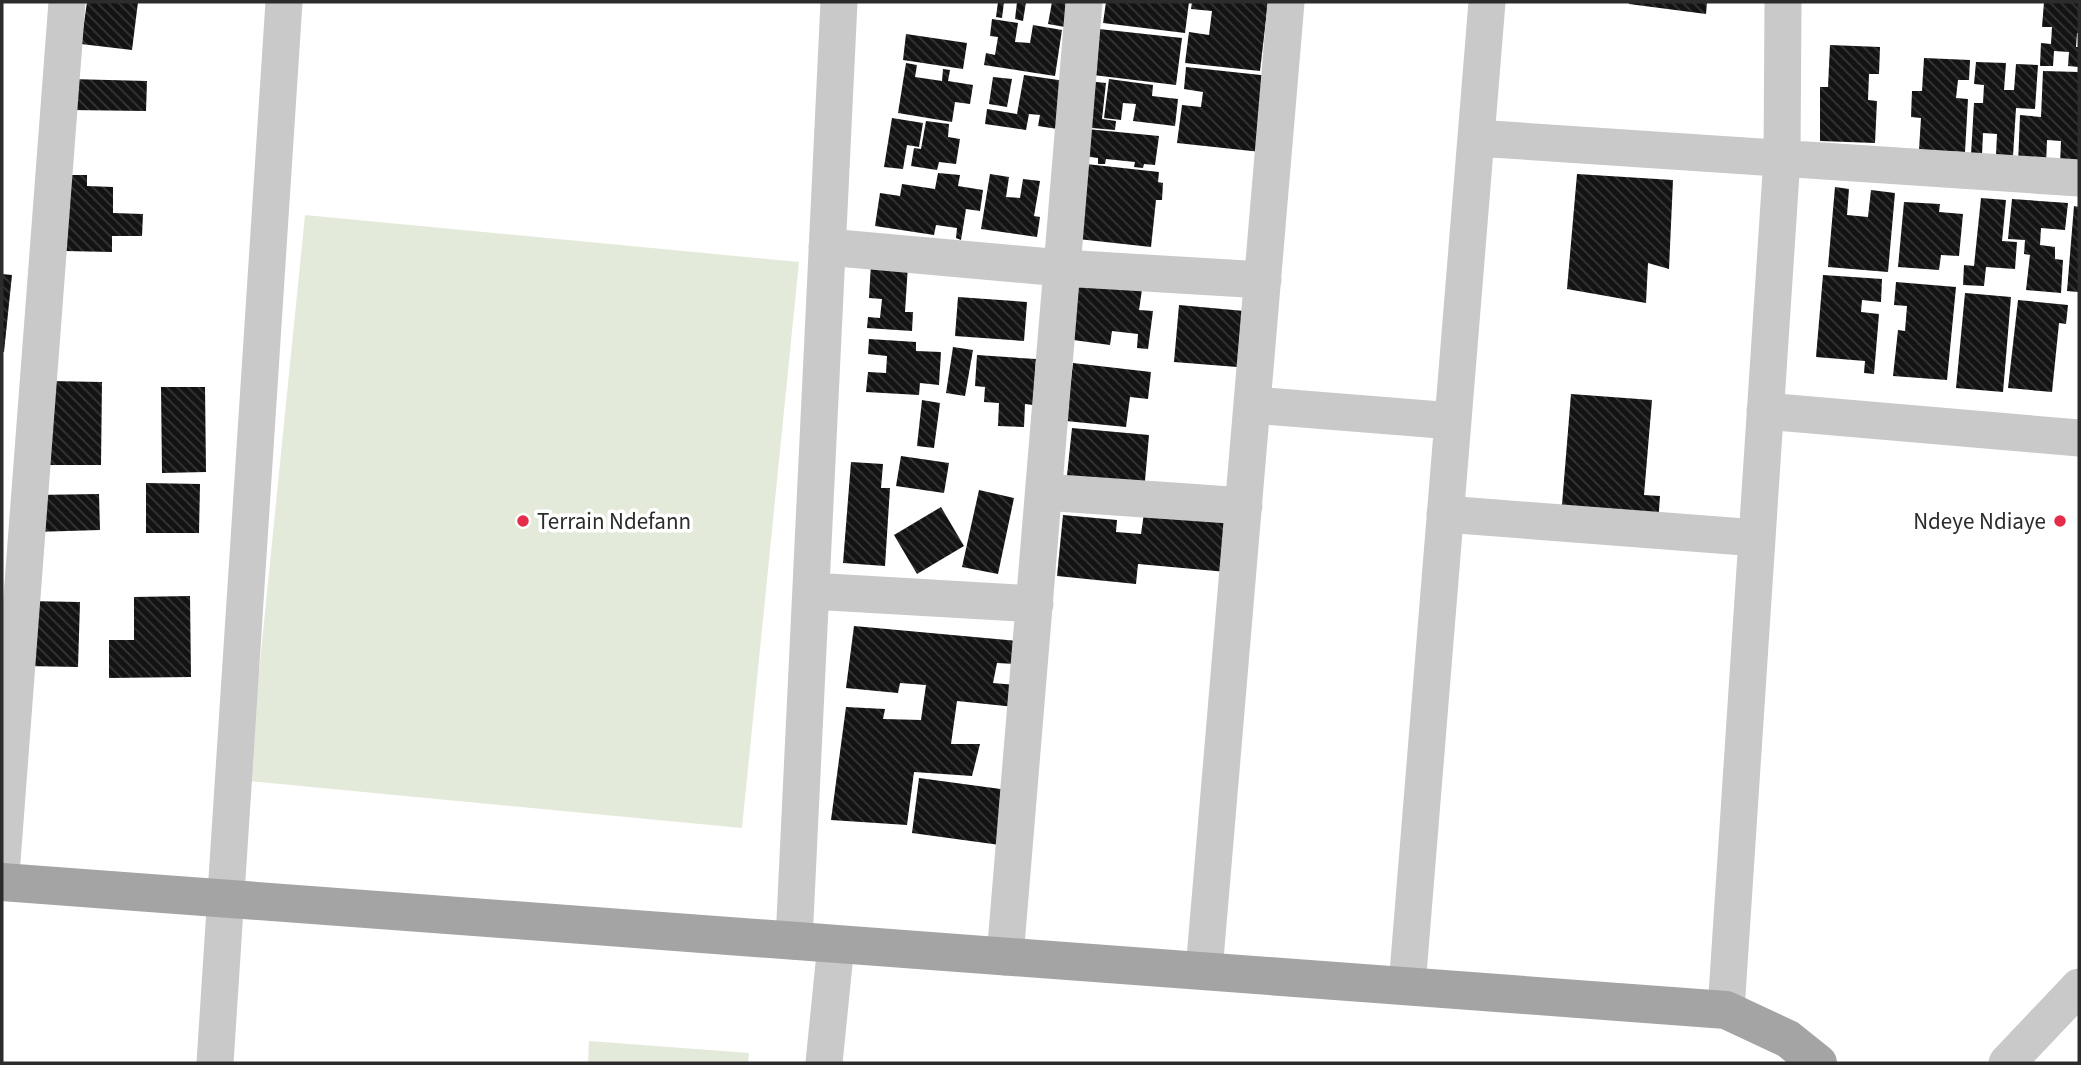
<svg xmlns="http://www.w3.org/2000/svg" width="2081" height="1065" viewBox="0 0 2081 1065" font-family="'Source Sans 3',sans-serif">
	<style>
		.pitch { fill: #e4ead9 }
		.building { fill: url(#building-back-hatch) }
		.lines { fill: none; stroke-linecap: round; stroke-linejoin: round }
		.minor { stroke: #c9c9c9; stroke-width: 37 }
		.primary { stroke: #a4a4a4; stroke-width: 38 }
		.poi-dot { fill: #e42e49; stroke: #fff; stroke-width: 2.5 }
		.labels { text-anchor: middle; stroke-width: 7; stroke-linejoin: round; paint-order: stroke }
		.poi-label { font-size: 23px; fill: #2c2c2c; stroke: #fff; text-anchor: start }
	</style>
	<defs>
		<pattern id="building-back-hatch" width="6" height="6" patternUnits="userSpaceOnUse" patternTransform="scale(1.75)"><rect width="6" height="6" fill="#131313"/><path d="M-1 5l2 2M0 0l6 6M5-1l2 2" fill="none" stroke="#363636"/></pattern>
	</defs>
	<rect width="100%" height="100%" fill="#fff"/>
	<path class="pitch" d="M 305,215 L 799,262 L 742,828 L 248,781 Z
		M 589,1041 L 749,1053 L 748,1063 L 588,1063 Z"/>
	<path class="building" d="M 87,2 L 138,2 L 132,50 L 81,44 Z
		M 998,2 L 1004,2 L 1002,18 L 996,17 Z
		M 1017,2 L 1026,2 L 1023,21 L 1015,19 Z
		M 1052,2 L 1069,2 L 1065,27 L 1048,24 Z
		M 1106,2 L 1189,2 L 1185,33 L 1103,23 Z
		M 1192,2 L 1268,2 L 1260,71 L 1185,63 L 1189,32 L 1209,35 L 1212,11 L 1191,9 Z
		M 1629,2 L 1707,2 L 1706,14 L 1629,4 Z
		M 2044,2 L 2079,2 L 2079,33 L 2077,33 L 2076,47 L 2079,47 L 2079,67 L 2068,66 L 2069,52 L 2054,51 L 2053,66 L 2040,66 L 2041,43 L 2051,44 L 2052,27 L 2042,27 Z
		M 992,19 L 1018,23 L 1015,42 L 1030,43 L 1033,25 L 1062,30 L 1055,76 L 984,65 L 986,53 L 995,55 L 998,37 L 990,36 Z
		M 1099,29 L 1182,38 L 1176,85 L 1093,75 Z
		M 906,34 L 967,43 L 963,69 L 903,60 Z
		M 1830,45 L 1880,47 L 1879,74 L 1869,74 L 1868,100 L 1877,101 L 1875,143 L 1820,141 L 1820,87 L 1828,87 Z
		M 1924,58 L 1970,60 L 1969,80 L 1958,80 L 1956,98 L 1968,99 L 1965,152 L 1919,150 L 1921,118 L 1911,117 L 1912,91 L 1922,91 Z
		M 1976,62 L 2006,63 L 2004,90 L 2014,90 L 2016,64 L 2038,65 L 2035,109 L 2016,108 L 2013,156 L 1996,155 L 1997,134 L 1983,133 L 1982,155 L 1971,155 L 1974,103 L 1983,103 L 1984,85 L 1974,84 Z
		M 906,63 L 917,65 L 915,77 L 942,81 L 943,69 L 950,70 L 948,81 L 973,85 L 970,104 L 955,102 L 952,122 L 898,113 Z
		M 1186,67 L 1270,76 L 1261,152 L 1177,143 L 1182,105 L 1201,107 L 1203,92 L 1184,89 Z
		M 2043,71 L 2079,72 L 2079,167 L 2060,166 L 2061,141 L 2047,140 L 2046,165 L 2018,164 L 2020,115 L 2041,117 Z
		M 1024,75 L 1072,82 L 1064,130 L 1038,126 L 1040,115 L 1029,114 L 1026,130 L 985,124 L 987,109 L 1017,114 Z
		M 993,77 L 1012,79 L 1007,107 L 989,104 Z
		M 70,79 L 147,81 L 146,111 L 70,110 Z
		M 1109,79 L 1153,85 L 1152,96 L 1178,99 L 1175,126 L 1133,121 L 1136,104 L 1123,103 L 1121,120 L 1104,118 Z
		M 1087,81 L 1106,83 L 1102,119 L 1116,121 L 1115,130 L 1081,127 Z
		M 892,118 L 923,123 L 919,147 L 907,145 L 903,169 L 884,167 Z
		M 926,121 L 949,124 L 948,137 L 960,139 L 956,164 L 939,162 L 937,170 L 911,166 L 914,148 L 921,149 Z
		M 1087,129 L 1159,136 L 1155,165 L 1144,164 L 1143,168 L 1134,167 L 1135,162 L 1106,159 L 1105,164 L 1098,164 L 1098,158 L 1083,156 Z
		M 1086,164 L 1159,172 L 1158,182 L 1163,183 L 1162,200 L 1156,200 L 1151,247 L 1078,239 Z
		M 938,173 L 960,175 L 958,186 L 983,190 L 980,211 L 966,209 L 961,240 L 956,238 L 957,228 L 936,225 L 934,235 L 875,226 L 880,193 L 900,196 L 902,184 L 935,189 Z
		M 990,174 L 1009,177 L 1006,197 L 1020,198 L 1023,179 L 1040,181 L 1034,216 L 1040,217 L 1037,237 L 981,229 Z
		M 1577,174 L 1673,180 L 1669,269 L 1648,263 L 1646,303 L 1567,289 Z
		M 65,175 L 87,175 L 87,186 L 113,187 L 113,213 L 143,214 L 142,236 L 112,236 L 112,252 L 64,251 Z
		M 1835,187 L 1849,189 L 1847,215 L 1868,217 L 1871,190 L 1895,193 L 1888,272 L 1828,267 Z
		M 1981,198 L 2006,200 L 2002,241 L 2017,242 L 2015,269 L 1986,267 L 1984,286 L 1963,285 L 1964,265 L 1974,266 Z
		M 2012,199 L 2068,203 L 2065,230 L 2041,228 L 2040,245 L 2055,247 L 2055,259 L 2063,260 L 2061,293 L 2026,290 L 2030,255 L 2024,254 L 2025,240 L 2008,239 Z
		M 1904,202 L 1940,204 L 1939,212 L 1963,214 L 1959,256 L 1941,255 L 1939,270 L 1898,267 Z
		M 2074,206 L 2079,207 L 2078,292 L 2067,291 Z
		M 871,263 L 908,265 L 905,312 L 913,312 L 912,331 L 867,328 L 868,317 L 880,318 L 882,299 L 869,298 Z
		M 2,274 L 12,275 L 4,352 L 2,352 Z
		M 1075,274 L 1143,283 L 1139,310 L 1153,311 L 1148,349 L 1137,348 L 1138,334 L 1112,331 L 1110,345 L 1066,339 Z
		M 1823,275 L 1882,279 L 1881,302 L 1862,300 L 1861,312 L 1879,314 L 1874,374 L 1864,373 L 1865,361 L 1816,357 Z
		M 1896,282 L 1956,287 L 1947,380 L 1893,376 L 1898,330 L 1905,331 L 1907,306 L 1894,305 Z
		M 1965,293 L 2011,297 L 2003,392 L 1956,388 Z
		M 958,297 L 1027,302 L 1024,341 L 955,336 Z
		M 2018,300 L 2068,305 L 2066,324 L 2059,323 L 2052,392 L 2008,388 Z
		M 1179,305 L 1255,312 L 1250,368 L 1174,362 Z
		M 869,339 L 916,342 L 916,351 L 941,352 L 939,385 L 920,383 L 919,395 L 866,392 L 868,372 L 886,373 L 887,356 L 868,354 Z
		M 953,347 L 973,350 L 965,396 L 946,393 Z
		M 977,355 L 1036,359 L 1033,405 L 1025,404 L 1024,427 L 998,426 L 999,403 L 984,402 L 985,387 L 975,386 Z
		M 1073,363 L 1151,372 L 1148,399 L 1130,397 L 1126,427 L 1066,421 Z
		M 50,381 L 102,382 L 101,465 L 50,465 Z
		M 161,387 L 205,387 L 206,472 L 162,473 Z
		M 1571,394 L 1652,400 L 1644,495 L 1660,496 L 1658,524 L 1561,517 Z
		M 922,400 L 940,403 L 934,448 L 917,446 Z
		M 1072,428 L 1149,435 L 1144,492 L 1066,485 Z
		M 901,456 L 949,463 L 944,493 L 896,486 Z
		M 851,462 L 883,464 L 881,488 L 890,488 L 885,566 L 843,563 Z
		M 146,483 L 200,484 L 199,533 L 146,533 Z
		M 979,490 L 1014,498 L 998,574 L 962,567 Z
		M 99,494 L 100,530 L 34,532 L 34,495 Z
		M 941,507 L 964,546 L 917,574 L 894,535 Z
		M 1144,513 L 1233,521 L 1227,572 L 1138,564 L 1136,584 L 1057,576 L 1063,515 L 1117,520 L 1116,532 L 1141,534 Z
		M 190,596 L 191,677 L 109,678 L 109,640 L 134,640 L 134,597 Z
		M 27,601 L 80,602 L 78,667 L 25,666 Z
		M 854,626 L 1018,641 L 1015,664 L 997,663 L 993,683 L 1016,685 L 1015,707 L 957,701 L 951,744 L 980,744 L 972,776 L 914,772 L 907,825 L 831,820 L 846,707 L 885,709 L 883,719 L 921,720 L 926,685 L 900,683 L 898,693 L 846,688 Z
		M 919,778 L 1008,790 L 1000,845 L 912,833 Z"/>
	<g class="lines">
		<path class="minor" d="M 1476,138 L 2079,178
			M 827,247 L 1062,268 L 1263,280
			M 1252,405 L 1453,421
			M 1765,411 L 2079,438
			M 1044,492 L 1244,506
			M 1445,514 L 1757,538
			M 811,591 L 1035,604
			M 2,861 L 67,2
			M 794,941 L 839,2
			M 1005,957 L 1084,2
			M 1204,971 L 1286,2
			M 1407,986 L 1487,2
			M 1726,1010 L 1782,158 L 1783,2
			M 215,1063 L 284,2
			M 824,1063 L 836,944
			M 2007,1063 L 2079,987"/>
		<path class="primary" d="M 2,882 L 1726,1010 L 1788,1039 L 1818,1063"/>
	</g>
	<g class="poi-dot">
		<circle cx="523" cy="521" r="7"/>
		<circle cx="2060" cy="521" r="7"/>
	</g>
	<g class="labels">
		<g class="poi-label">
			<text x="537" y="529">Terrain Ndefann</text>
			<text x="2046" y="529" text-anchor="end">Ndeye Ndiaye</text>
		</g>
	</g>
	<rect width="2081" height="1065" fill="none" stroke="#2c2c2c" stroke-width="7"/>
</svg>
